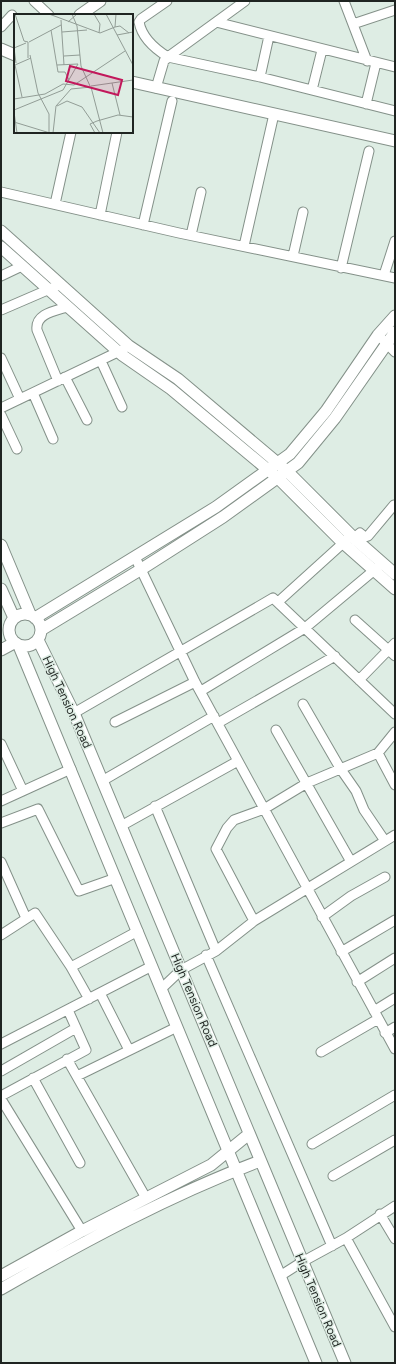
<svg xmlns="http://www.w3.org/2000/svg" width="396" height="1364" viewBox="0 0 396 1364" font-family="Figtree,sans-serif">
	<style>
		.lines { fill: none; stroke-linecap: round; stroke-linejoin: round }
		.minor-casing { stroke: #849189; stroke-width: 11 }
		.tertiary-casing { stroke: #849189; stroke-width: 13 }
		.minor { stroke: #fff; stroke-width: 9 }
		.tertiary { stroke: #fff; stroke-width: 11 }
		.labels { text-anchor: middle; stroke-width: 3; stroke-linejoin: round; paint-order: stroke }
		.street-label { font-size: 12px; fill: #1f2421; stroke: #deede4 }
		.inset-road { fill: none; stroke: #929d96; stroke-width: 1 }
		.view { fill: #c2185b; fill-opacity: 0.15; stroke: #c2185b; stroke-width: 2 }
		.inset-edge { fill: none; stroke: #1f2421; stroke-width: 2 }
	</style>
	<rect width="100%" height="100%" fill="#deede4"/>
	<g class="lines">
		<g class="minor-casing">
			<path id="minor" d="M 34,1 L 49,15
				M 167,1 L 141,19 L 139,22 C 142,38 155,49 168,57 L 260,77 L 395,111
				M 344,1 L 367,61
				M 216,22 L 395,67
				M 353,24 L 395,10
				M 1,27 L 12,15
				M 260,77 L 269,36
				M 156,88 L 164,61 L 168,57 L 245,1
				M 312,90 L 322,50
				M 366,104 L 376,63
				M 1,192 L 179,233 L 395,278
				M 55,204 L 71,132
				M 100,215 L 117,132
				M 143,225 L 172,101
				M 191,235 L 201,192
				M 244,246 L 274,114
				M 293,256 L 303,212
				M 341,268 L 369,151
				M 384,275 L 395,241
				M 1,276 L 22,266
				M 1,310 L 59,285
				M 378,335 L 395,352
				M 1,358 L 20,399
				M 101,361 L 122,407
				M 65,377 L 87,420
				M 58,381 L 37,330 C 35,314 54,311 67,307
				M 33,393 L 53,439
				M 1,408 L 124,349
				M 1,415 L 17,449
				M 354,538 L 360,533 L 365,537 L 368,536 L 394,505 L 395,506
				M 135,557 L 195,682 L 395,1049
				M 278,602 L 352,535
				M 355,620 L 395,656
				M 359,680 L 395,643
				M 201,691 L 305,628 L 378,567
				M 303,704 L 340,768 L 356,791 L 364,810 L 385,841
				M 74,713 L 273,598 L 395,714
				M 115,722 L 195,682
				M 218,723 L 335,656
				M 276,730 L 350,860
				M 1,744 L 23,791
				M 378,753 L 395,732
				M 102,781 L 214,716
				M 1,801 L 71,769
				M 155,806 L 216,951
				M 1,823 L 38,809 L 79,891 L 116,878
				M 121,826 L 238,761
				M 1,862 L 26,918
				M 322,917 L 351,896 L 385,877
				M 254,921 L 216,849 L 227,828 L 234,820 L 264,809 L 307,783 L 378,753 L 395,785
				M 1,935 L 35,913 L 71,967 L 89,999
				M 341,952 L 395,920
				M 206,955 L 332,1246
				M 71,967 L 138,931
				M 357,982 L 395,958
				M 161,989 L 181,970 L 216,951 L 254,921 L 395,835
				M 100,993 L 129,1050
				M 374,1011 L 395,998
				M 385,1033 L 395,1027
				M 1,1044 L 152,966
				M 321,1052 L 378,1019
				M 67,1059 L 146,1198
				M 1,1071 L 76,1028
				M 77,1076 L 177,1027
				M 33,1078 L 80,1163
				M 1,1096 L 86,1050 L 68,1010
				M 1,1099 L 82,1231
				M 312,1144 L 395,1095
				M 333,1176 L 395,1140
				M 380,1214 L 395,1239
				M 346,1238 L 395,1327
				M 280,1276 L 302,1262 L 346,1238 L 395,1206"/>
		</g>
		<g class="tertiary-casing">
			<path id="tertiary" d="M 80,15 L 100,1
				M 1,49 L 15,55
				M 132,82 L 395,141
				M 1,231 L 129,346 L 178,379 L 287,471 L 354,538 L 395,574
				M 1,247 L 122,355 L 171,389 L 279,479 L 343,543 L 395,589
				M 1,545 L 30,614
				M 1,589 L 14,618
				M9 630a16 16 0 1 1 32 0a16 16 0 1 1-32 0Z
				M 35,618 L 216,507 L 290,454 L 326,411 L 378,335 L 395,316
				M 41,630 L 140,570 L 223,517 L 298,463 L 335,418 L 395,332
				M 38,640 L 74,713 L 345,1363
				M 19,646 L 316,1363
				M 1,650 L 14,643
				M 1,1276 L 82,1231 L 211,1165 L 249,1134
				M 1,1289 C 85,1241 170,1195 260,1161"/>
		</g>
		<use href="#minor" class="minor"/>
		<use href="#tertiary" class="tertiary"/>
	</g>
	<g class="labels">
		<g class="street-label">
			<text transform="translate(67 702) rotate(65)" y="4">High Tension Road</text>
			<text transform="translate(194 1000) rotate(67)" y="4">High Tension Road</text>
			<text transform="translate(318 1300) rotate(67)" y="4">High Tension Road</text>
		</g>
	</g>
	<g transform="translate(14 14)">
		<rect width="119" height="119" fill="#deede4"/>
		<path class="inset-road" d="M 1,0 L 10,27 L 14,28 L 14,44M 35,0 L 86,19 L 101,13 L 102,0M 58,0 L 63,12 L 67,52 L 76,72M 80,0 L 86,10 L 85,19M 92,0 L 119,51M 47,6 L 50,51M 54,8 L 63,0M 101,13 L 106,12 L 115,19M 37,16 L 44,58 L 51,58 L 55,66M 48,18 L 73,16M 103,21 L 119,18M 15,28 L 47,11M 0,34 L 2,49M 0,34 L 12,29M 16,41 L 24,79 L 35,100 L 35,119M 50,42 L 66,41M 1,51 L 8,83M 1,51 L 17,44M 43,51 L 64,50M 98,69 L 106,101M 77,72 L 119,66M 77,73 L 89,119M 0,85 L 31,80 L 49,70 L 60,71 L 111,37M 43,92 L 53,87 L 68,93 L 86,119M 0,96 L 49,76 L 64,50M 0,98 L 3,119M 0,108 L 36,119M 39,119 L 42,92 L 50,83 L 57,75 L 77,73M 81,119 L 76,110 L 83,107 L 104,101 L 119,103"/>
		<path class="view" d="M 56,52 L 108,66 L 104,81 L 52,67 Z"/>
		<rect width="119" height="119" class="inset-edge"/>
	</g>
	<rect width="396" height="1364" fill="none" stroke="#1f2421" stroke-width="4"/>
</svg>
